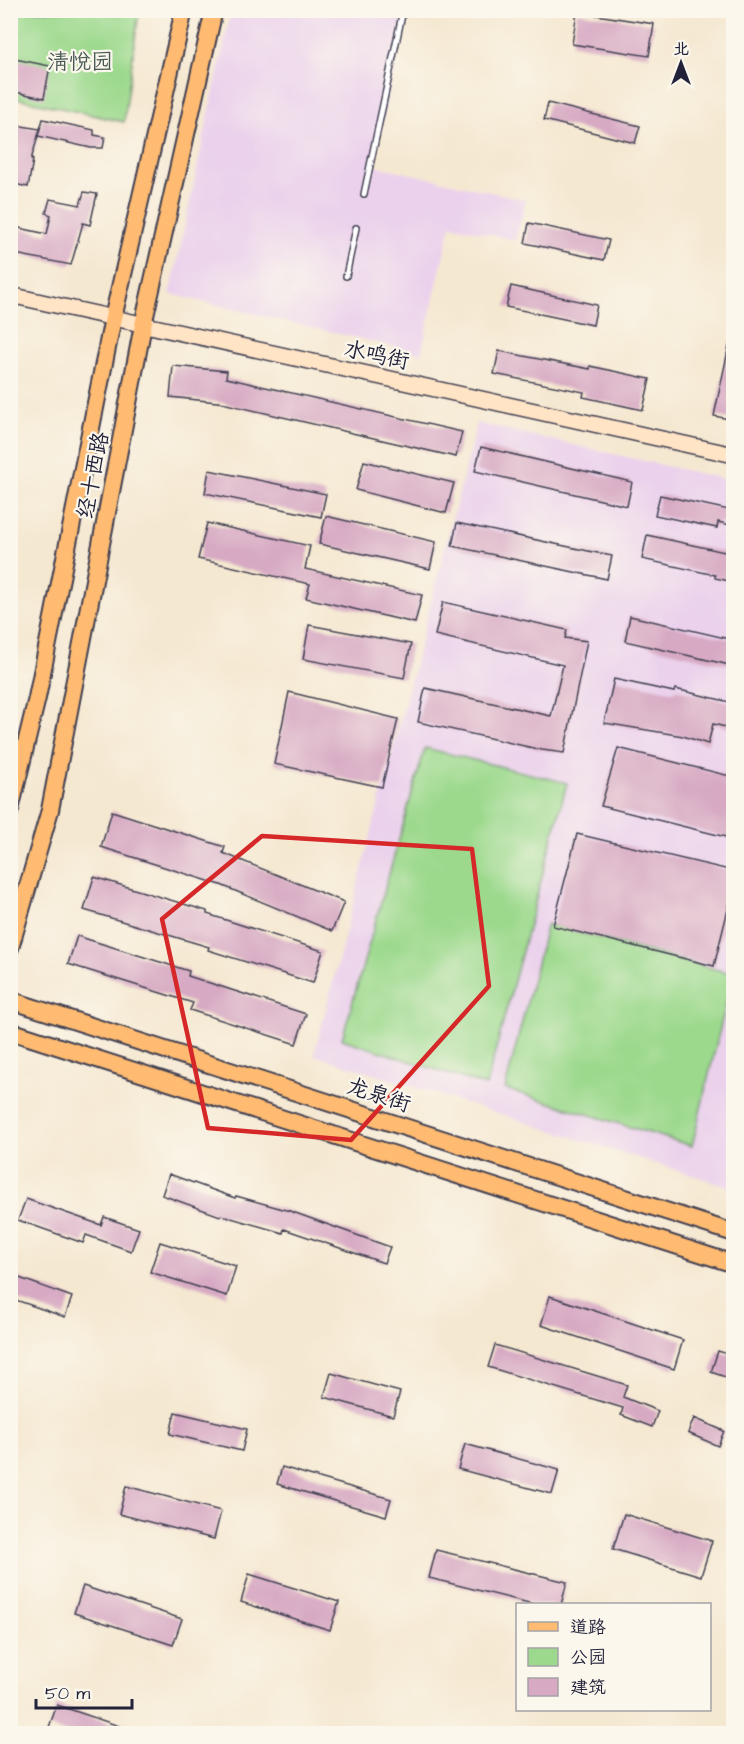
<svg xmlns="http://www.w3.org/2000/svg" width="744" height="1744" viewBox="0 0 744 1744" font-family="'Architects Daughter','LXGW WenKai TC',sans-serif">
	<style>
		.built { fill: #ebd1ec }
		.green { fill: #9cd98d; stroke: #5f7e64; stroke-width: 1.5 }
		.building { fill: #d7a9c3 }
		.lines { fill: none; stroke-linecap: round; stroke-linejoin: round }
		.lane-casing { stroke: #424052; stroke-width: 8 }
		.secondary-casing { stroke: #424052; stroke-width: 18 }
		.primary-casing { stroke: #424052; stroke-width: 20 }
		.path { stroke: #424052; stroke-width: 2; stroke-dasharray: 4.5 4.5; stroke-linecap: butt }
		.lane { stroke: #fff; stroke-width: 5 }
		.secondary { stroke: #ffe4c6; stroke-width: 15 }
		.primary { stroke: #febb71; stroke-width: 16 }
		.marked { fill: none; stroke: #d62828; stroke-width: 4.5; stroke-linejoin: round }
		.labels { text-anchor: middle; stroke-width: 4.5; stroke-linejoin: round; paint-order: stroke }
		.park-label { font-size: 22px; fill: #475954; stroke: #fbf7ec }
		.street-label { font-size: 22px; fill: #22223b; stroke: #fbf7ec }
	</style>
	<rect width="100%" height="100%" fill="#fbf7ec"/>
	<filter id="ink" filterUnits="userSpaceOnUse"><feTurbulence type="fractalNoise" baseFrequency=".0167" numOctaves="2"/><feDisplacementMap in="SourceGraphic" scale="12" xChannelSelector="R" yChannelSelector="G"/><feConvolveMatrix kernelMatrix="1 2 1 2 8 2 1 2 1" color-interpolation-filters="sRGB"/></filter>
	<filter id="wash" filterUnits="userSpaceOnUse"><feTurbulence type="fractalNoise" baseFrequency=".008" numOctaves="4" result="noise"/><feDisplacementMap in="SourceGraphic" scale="24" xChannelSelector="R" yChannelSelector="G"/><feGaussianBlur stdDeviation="1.35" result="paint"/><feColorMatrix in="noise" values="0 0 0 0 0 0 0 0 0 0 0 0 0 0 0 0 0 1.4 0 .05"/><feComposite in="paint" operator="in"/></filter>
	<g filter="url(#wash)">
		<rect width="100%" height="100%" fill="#f5e8d1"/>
		<path class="built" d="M 231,11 L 406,11 L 373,165 L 526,200 L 515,240 L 451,225 L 421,353 L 170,294 Z
			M 477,423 L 733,481 L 733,1188 L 314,1055 Z"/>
		<path class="green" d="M 11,11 L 139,11 L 124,122 L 11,97 Z
			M 425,748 L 567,783 L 486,1086 L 342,1039 Z
			M 547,924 L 733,974 L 692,1146 L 505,1089 Z"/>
		<g id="blocks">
			<path class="building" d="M 577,12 L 654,24 L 649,56 L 572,44 Z
				M 10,58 L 50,66 L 44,98 L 10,91 Z
				M 548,103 L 640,126 L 635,143 L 544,120 Z
				M 43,119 L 94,130 L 94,135 L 105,137 L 103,148 L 91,148 L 38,136 Z
				M 10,124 L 40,129 L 31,160 L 33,160 L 28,187 L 10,183 Z
				M 84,192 L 97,194 L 90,225 L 83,223 L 71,265 L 10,253 L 10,226 L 47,234 L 51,215 L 46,213 L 50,199 L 80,205 Z
				M 529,223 L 609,240 L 604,260 L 525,243 Z
				M 511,286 L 597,305 L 593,325 L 506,307 Z
				M 729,346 L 734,347 L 734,420 L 714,416 Z
				M 499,351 L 590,369 L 590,366 L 650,379 L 643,410 L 583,397 L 584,392 L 494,374 Z
				M 173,366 L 227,371 L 226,378 L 462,432 L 456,457 L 226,404 L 226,403 L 170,397 Z
				M 481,447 L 632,482 L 627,506 L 475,471 Z
				M 364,461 L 454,483 L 446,513 L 356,490 Z
				M 209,470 L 326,494 L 321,517 L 205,493 Z
				M 660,495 L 734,511 L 734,526 L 718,522 L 717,528 L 655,515 Z
				M 326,516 L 436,542 L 430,569 L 319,544 Z
				M 207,523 L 310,546 L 305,569 L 422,595 L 415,623 L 306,598 L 310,584 L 198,559 Z
				M 457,523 L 612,556 L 607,579 L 452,546 Z
				M 647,535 L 734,554 L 734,582 L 715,578 L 715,575 L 642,559 Z
				M 443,602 L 567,630 L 565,638 L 587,641 L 564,753 L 542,750 L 418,722 L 425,688 L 551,716 L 563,665 L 435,635 Z
				M 630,616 L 734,640 L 734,666 L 625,641 Z
				M 309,625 L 411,644 L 404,678 L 303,659 Z
				M 614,679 L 674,692 L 675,689 L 734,703 L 734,729 L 713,724 L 708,744 L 683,736 L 604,723 Z
				M 289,692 L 398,719 L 382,787 L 274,764 Z
				M 618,748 L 734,777 L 734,839 L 601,806 Z
				M 112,811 L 225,847 L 223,853 L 344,902 L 332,931 L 221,885 L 101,847 Z
				M 577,834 L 734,871 L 734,885 L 714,966 L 553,926 Z
				M 94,877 L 207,911 L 207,914 L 323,951 L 313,983 L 208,950 L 209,947 L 84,910 Z
				M 77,936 L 189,971 L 188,976 L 306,1014 L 296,1044 L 190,1010 L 193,1003 L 68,964 Z
				M 169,1174 L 235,1198 L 236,1196 L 290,1211 L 390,1247 L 384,1263 L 284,1229 L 283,1233 L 221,1215 L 220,1216 L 162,1195 Z
				M 26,1199 L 101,1225 L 104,1217 L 139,1229 L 131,1251 L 86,1235 L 83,1243 L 18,1220 Z
				M 160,1242 L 236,1266 L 227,1296 L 150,1272 Z
				M 14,1276 L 72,1297 L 65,1317 L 10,1298 L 10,1287 Z
				M 550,1296 L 683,1340 L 674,1369 L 541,1325 Z
				M 495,1345 L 627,1385 L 623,1397 L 658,1411 L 652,1427 L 621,1415 L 623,1408 L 488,1367 Z
				M 718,1351 L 734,1356 L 734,1380 L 711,1372 Z
				M 331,1373 L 400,1392 L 393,1416 L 324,1397 Z
				M 175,1412 L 247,1429 L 242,1451 L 170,1434 Z
				M 694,1418 L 724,1431 L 718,1446 L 688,1433 Z
				M 465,1444 L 559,1470 L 552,1494 L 458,1469 Z
				M 282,1467 L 391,1499 L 386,1516 L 277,1484 Z
				M 126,1486 L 221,1511 L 214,1539 L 119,1514 Z
				M 624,1514 L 712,1541 L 701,1576 L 613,1549 Z
				M 436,1550 L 567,1582 L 561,1605 L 537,1605 L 429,1578 Z
				M 249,1574 L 339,1602 L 330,1630 L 241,1602 Z
				M 83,1586 L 182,1619 L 173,1645 L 74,1613 Z
				M 57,1705 L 137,1732 L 137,1734 L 69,1734 L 49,1727 Z"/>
		</g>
	</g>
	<g filter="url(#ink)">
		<use href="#blocks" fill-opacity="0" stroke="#424052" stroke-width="1.5"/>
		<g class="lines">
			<g class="lane-casing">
				<path id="lane" d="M 364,194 L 403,10
					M 346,276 L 356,228"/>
			</g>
			<g class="secondary-casing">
				<path id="secondary" d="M 10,295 L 734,455"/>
			</g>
			<g class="primary-casing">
				<path id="primary" d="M 10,810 L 37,698 L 113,318 L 184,10
					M 10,948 L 50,810 L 143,325 L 214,10
					M 10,1000 L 734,1233
					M 10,1031 L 734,1264"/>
			</g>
			<path class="path" d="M 734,937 L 727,965 L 734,973
				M 734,1024 L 731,1034 L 734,1044"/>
			<use href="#lane" class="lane"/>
			<use href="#secondary" class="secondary"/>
			<use href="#primary" class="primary"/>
		</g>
	</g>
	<path class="marked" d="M 262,836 L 472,849 L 489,986 L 351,1140 L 208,1128 L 162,919 Z"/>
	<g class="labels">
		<g class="park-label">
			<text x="80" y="69">清悦园</text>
		</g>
		<g class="street-label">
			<text transform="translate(377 354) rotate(12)" y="8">水鸣街</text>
			<text transform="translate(92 475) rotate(-79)" y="8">经十西路</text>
			<text transform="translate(379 1094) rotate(18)" y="8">龙泉街</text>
		</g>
	</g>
	<rect width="744" height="1744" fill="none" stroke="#fbf7ec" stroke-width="36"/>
	<rect x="516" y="1603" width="195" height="108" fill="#fbf7ec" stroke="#a4a2a5" stroke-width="1.5"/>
	<rect x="528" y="1622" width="30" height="9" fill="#febb71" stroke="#a4a2a5" stroke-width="1.5"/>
	<text x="570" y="1633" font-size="18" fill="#22223b">道路</text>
	<rect x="528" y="1648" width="30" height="18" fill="#9cd98d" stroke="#a4a2a5" stroke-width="1.5"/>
	<text x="570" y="1663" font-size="18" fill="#22223b">公园</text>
	<rect x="528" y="1678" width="30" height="18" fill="#d7a9c3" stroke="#a4a2a5" stroke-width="1.5"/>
	<text x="570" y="1693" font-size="18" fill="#22223b">建筑</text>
	<g transform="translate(681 63)" stroke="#fbf7ec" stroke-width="4.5" paint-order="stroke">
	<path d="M0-4.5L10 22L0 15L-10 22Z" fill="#22223b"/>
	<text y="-9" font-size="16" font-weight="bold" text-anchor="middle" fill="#22223b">北</text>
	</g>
	<path d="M36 1699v9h96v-9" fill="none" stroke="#22223b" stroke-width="3"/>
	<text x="45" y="1699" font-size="18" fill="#22223b" stroke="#fbf7ec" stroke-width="4.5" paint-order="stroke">50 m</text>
</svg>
